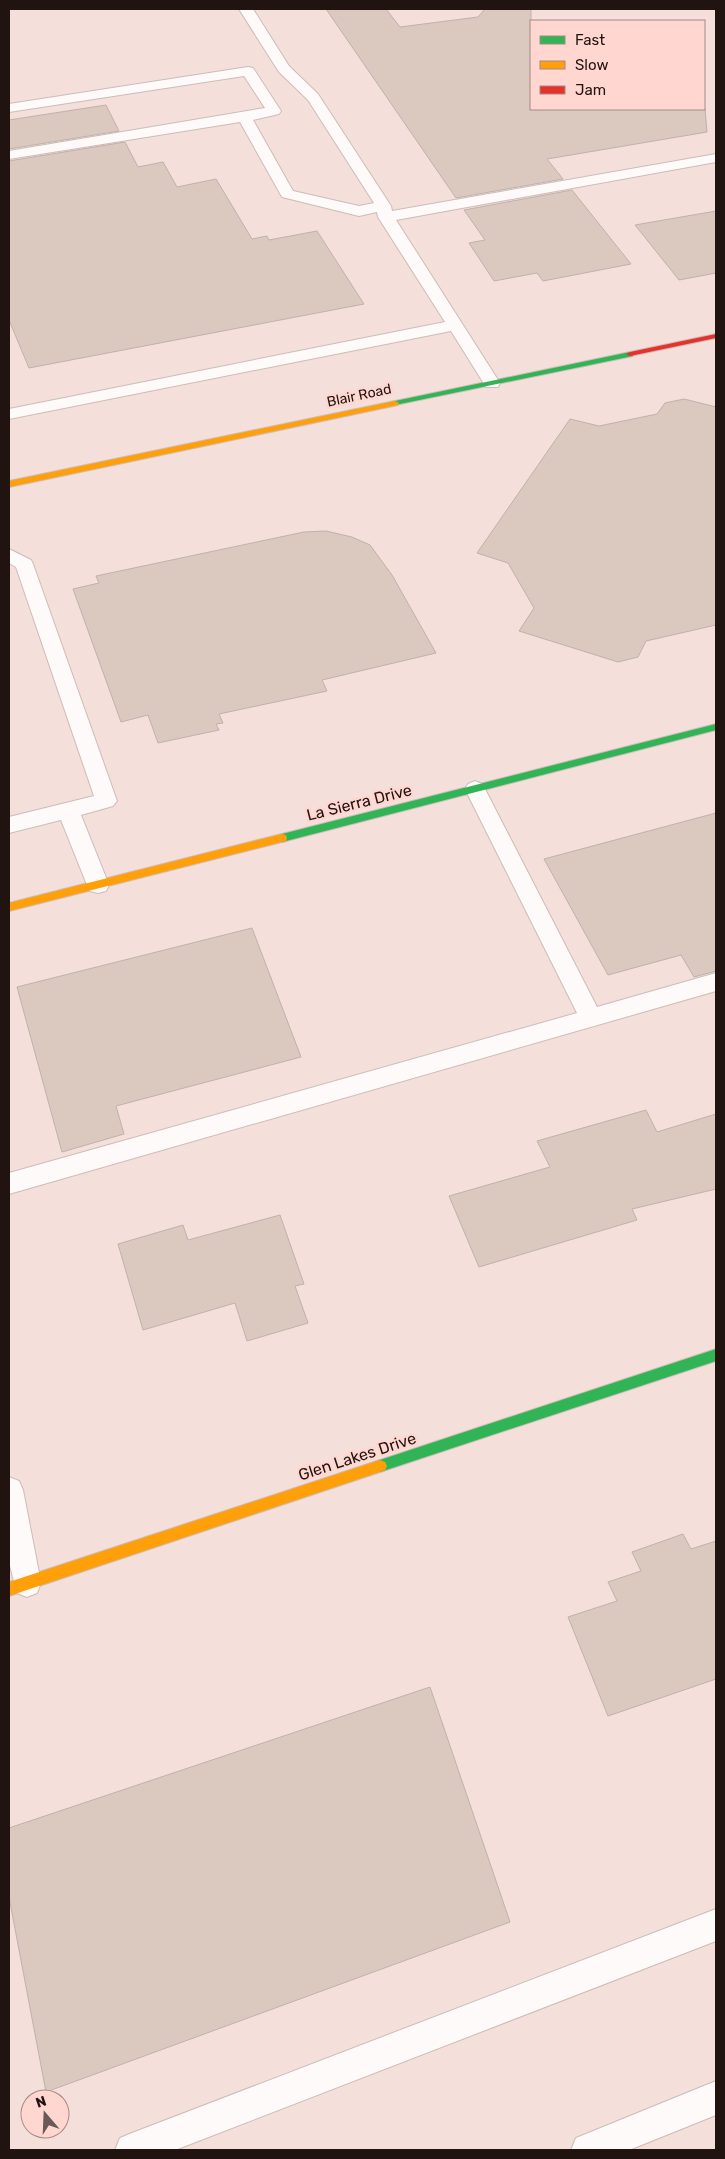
<svg xmlns="http://www.w3.org/2000/svg" width="725" height="2159" viewBox="0 0 725 2159" font-family="Rubik,sans-serif">
	<style>
		.building { fill: #dbc9c0; stroke: #c0b1aa }
		.lines { fill: none; stroke-linecap: round; stroke-linejoin: round }
		.lane-casing { stroke: #ccbcb8; stroke-width: 2 }
		.fast-casing { stroke: #ccbcb8; stroke-width: 2 }
		.slow-casing { stroke: #ccbcb8; stroke-width: 2 }
		.jam-casing { stroke: #ccbcb8; stroke-width: 2 }
		.lane { fill: #fdfaf9; fill-rule: evenodd }
		.fast { fill: #30b455; fill-rule: evenodd }
		.slow { fill: #ff9f0a; fill-rule: evenodd }
		.jam { fill: #e5322d; fill-rule: evenodd }
		.labels { text-anchor: middle; stroke-width: 5; stroke-linejoin: round; paint-order: stroke }
		.far-street-label { font-size: 14px; fill: #201310; stroke: #ffd7d0 }
		.street-label { font-size: 16px; fill: #201310; stroke: #ffd7d0 }
	</style>
	<rect width="100%" height="100%" fill="#f4dfda"/>
	<path class="building" d="M 326,9 L 386,9 L 400,27 L 478,17 L 485,9 L 531,9 L 531,109 L 705,109 L 707,132 L 547,159 L 563,179 L 456,198 Z
		M 106,105 L 119,131 L 9,149 L 9,120 Z
		M 125,142 L 138,167 L 163,162 L 177,187 L 216,179 L 252,239 L 267,236 L 269,240 L 317,231 L 364,304 L 29,368 L 9,320 L 9,161 Z
		M 572,190 L 631,264 L 543,281 L 537,273 L 494,281 L 469,243 L 485,240 L 464,210 Z
		M 716,211 L 716,273 L 679,280 L 635,225 Z
		M 684,399 L 716,407 L 716,625 L 646,641 L 638,657 L 618,662 L 519,631 L 534,608 L 508,563 L 477,553 L 570,419 L 599,426 L 657,414 L 665,403 Z
		M 326,531 L 352,537 L 370,545 L 392,575 L 436,653 L 322,680 L 327,691 L 219,714 L 223,723 L 216,724 L 219,730 L 158,743 L 148,715 L 121,722 L 73,589 L 99,583 L 96,576 L 304,532 Z
		M 716,813 L 716,971 L 694,977 L 681,955 L 608,975 L 544,859 Z
		M 252,928 L 301,1057 L 116,1106 L 124,1134 L 62,1152 L 17,987 Z
		M 646,1110 L 657,1132 L 716,1114 L 716,1189 L 632,1209 L 637,1220 L 479,1267 L 449,1196 L 550,1167 L 537,1141 Z
		M 280,1215 L 304,1284 L 295,1286 L 308,1323 L 247,1341 L 235,1303 L 143,1330 L 118,1244 L 183,1225 L 188,1240 Z
		M 683,1534 L 691,1549 L 716,1541 L 716,1679 L 608,1716 L 568,1617 L 617,1601 L 608,1582 L 641,1571 L 632,1552 Z
		M 430,1687 L 510,1922 L 46,2092 L 9,1897 L 9,1828 Z"/>
	<g class="lines">
		<g class="lane-casing">
			<path id="lane" d="M 239,9 L 253,9 L 289,66 L 318,94 L 391,206 L 392,211 L 716,154 L 716,162 L 396,220 L 500,383 L 498,387 L 486,387 L 451,331 L 9,419 L 9,409 L 445,322 L 378,217 L 377,212 L 359,216 L 282,197 L 240,122 L 9,159 L 9,151 L 265,108 L 244,76 L 9,112 L 9,104 L 248,67 L 253,68 L 281,111 L 279,114 L 253,120 L 293,191 L 359,206 L 374,203 L 308,100 L 279,72 Z
				M 9,549 L 31,560 L 33,564 L 117,801 L 113,806 L 81,815 L 109,885 L 106,891 L 98,893 L 90,891 L 87,885 L 61,820 L 9,833 L 9,817 L 94,796 L 16,567 L 9,563 Z
				M 475,781 L 482,784 L 485,789 L 597,1007 L 716,973 L 716,991 L 9,1194 L 9,1173 L 577,1013 L 465,789 L 468,784 Z
				M 9,1477 L 19,1481 L 23,1490 L 41,1583 L 37,1593 L 27,1597 L 17,1593 L 9,1562 Z
				M 716,1909 L 716,1941 L 175,2150 L 115,2150 L 120,2138 L 132,2133 Z
				M 716,2081 L 716,2115 L 629,2150 L 571,2150 L 576,2138 Z"/>
		</g>
		<g class="fast-casing">
			<path id="fast" d="M 630,352 L 633,352 L 633,356 L 395,405 L 391,403 L 395,401 Z
				M 716,724 L 716,730 L 282,842 L 277,838 L 282,834 Z
				M 716,1349 L 716,1361 L 380,1472 L 375,1470 L 373,1466 L 375,1462 L 380,1460 Z"/>
		</g>
		<g class="slow-casing">
			<path id="slow" d="M 395,401 L 399,403 L 398,405 L 9,487 L 9,481 Z
				M 282,834 L 286,835 L 287,838 L 286,841 L 9,911 L 9,903 Z
				M 380,1460 L 385,1462 L 387,1466 L 385,1470 L 380,1472 L 9,1596 L 9,1582 Z"/>
		</g>
		<g class="jam-casing">
			<path id="jam" d="M 716,334 L 716,338 L 630,356 L 626,354 L 630,352 Z"/>
		</g>
		<use href="#lane" class="lane"/>
		<use href="#fast" class="fast"/>
		<use href="#slow" class="slow"/>
		<use href="#jam" class="jam"/>
	</g>
	<g class="labels">
		<g class="far-street-label">
			<text transform="translate(359 395) rotate(-12)" y="5">Blair Road</text>
		</g>
		<g class="street-label">
			<text transform="translate(359 802) rotate(-14)" y="6">La Sierra Drive</text>
			<text transform="translate(357 1456) rotate(-18)" y="6">Glen Lakes Drive</text>
		</g>
	</g>
	<rect width="725" height="2159" fill="none" stroke="#201310" stroke-width="20"/>
	<rect x="530" y="20" width="175" height="90" fill="#ffd7d0" stroke="#a68983"/>
	<rect x="540" y="36" width="25" height="8" fill="#30b455" stroke="#a68983"/>
	<text x="575" y="45" font-size="15" fill="#201310">Fast</text>
	<rect x="540" y="61" width="25" height="8" fill="#ff9f0a" stroke="#a68983"/>
	<text x="575" y="70" font-size="15" fill="#201310">Slow</text>
	<rect x="540" y="86" width="25" height="8" fill="#e5322d" stroke="#a68983"/>
	<text x="575" y="95" font-size="15" fill="#201310">Jam</text>
	<g transform="translate(45 2114) rotate(341)"><circle r="24" fill="#ffd7d0" stroke="#a68983"/>
	<path d="M0-4L9 19L0 12L-9 19Z" fill="#6a5a57"/>
	<text y="-8" font-size="14" font-weight="bold" text-anchor="middle" fill="#201310">N</text>
	</g>
</svg>
